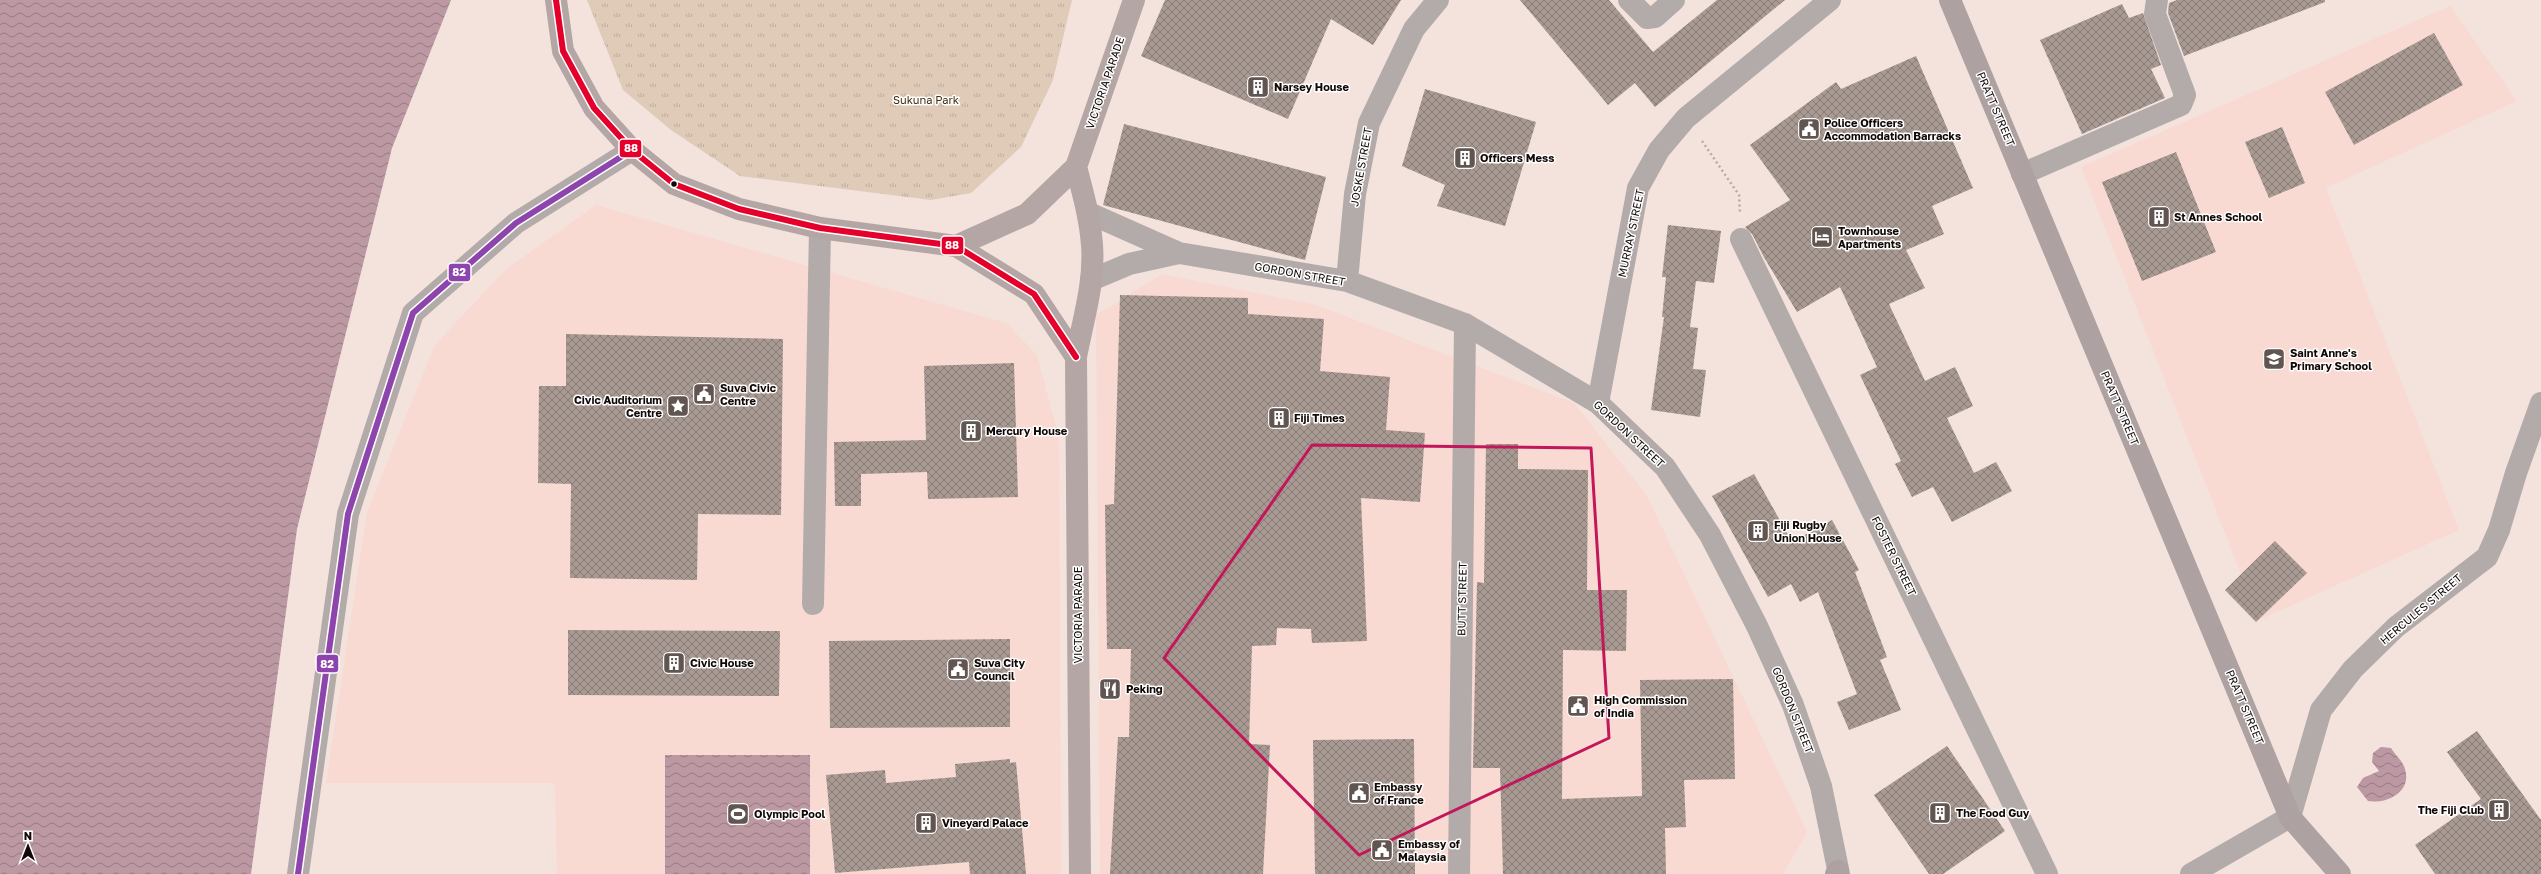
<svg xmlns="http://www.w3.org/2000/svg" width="2541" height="874" viewBox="0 0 2541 874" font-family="'Golos Text',sans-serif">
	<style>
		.built { fill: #f8dad2 }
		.park { fill: url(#park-tufts) }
		.water { fill: url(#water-waves) }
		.building { fill: url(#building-cross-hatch) }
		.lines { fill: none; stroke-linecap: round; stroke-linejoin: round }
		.path { stroke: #b3aba8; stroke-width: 2.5; stroke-dasharray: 2 3; stroke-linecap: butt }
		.minor { stroke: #b3aba9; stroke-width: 22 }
		.major { stroke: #ada2a1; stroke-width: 22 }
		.highway { stroke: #b3a6a5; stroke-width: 22 }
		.bus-1-casing { stroke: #fff; stroke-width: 9 }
		.bus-2-casing { stroke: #fff; stroke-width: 9 }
		.bus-1 { stroke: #e4002b; stroke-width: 6 }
		.bus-2 { stroke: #8e44ad; stroke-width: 6 }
		.marked { fill: none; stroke: #c2185b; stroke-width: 3; stroke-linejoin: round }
		.bus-dot { fill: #120906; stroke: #fff; stroke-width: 1.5 }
		.labels { text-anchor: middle; stroke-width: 3; stroke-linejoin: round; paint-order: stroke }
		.street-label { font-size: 11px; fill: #120906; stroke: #fff }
		.poi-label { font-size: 11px; font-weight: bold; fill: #120906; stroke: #fff; text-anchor: start }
		.park-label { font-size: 11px; fill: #412f10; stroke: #fff }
		.line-badge { stroke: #fff; stroke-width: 1.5 }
		.badge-label { font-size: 11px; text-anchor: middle; font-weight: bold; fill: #fff }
	</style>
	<defs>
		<pattern id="park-tufts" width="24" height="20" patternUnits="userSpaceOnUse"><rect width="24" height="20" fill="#dfcbb8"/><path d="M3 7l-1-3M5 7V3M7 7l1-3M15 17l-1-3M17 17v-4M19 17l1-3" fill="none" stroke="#bead9d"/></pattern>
		<pattern id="water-waves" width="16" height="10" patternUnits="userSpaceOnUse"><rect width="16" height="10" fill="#bc98a2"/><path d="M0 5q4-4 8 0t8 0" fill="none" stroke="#977a82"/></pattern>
		<pattern id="building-cross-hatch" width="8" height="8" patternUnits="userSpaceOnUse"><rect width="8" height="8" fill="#a89a93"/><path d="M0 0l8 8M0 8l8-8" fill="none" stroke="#877c76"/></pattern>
	</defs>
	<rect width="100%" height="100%" fill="#f4e2dd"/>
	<path class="built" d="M 2450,6 L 2517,101 L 2326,188 L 2459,530 L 2259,620 L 2081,167 Z
		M 596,205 L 1006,323 L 1037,355 L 1059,438 L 1061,874 L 557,874 L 555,783 L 326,783 L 367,512 L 435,345 L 505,270 Z
		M 1162,274 L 1316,305 L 1574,403 L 1647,496 L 1807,832 L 1783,874 L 1100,874 L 1096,315 Z"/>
	<path class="park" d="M 587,0 L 1072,0 L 1053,80 L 1021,147 L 971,193 L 931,200 L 740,176 L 671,130 L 623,90 Z"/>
	<path class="water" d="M 0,0 L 451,0 L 392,148 L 297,529 L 251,874 L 0,874 Z
		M 2381,747 L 2391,748 C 2395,755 2403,761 2405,769 C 2412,792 2387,804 2368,801 L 2357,787 L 2363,778 L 2379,771 L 2372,762 L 2373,753 Z
		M 665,755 L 810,755 L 810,874 L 665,874 Z"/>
	<path class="building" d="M 1165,0 L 1401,0 L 1373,45 L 1331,19 L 1288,119 L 1141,56 Z
		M 1520,0 L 1609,0 L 1653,52 L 1717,0 L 1785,0 L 1655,107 L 1635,83 L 1608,105 Z
		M 2177,0 L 2325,0 L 2325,2 L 2184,56 L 2168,13 L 2169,3 Z
		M 2122,4 L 2129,18 L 2143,13 L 2161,65 L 2151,69 L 2165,98 L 2082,134 L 2040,40 Z
		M 2434,33 L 2463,85 L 2354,145 L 2325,92 Z
		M 1916,56 L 1973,188 L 1932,206 L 1944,234 L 1906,250 L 1925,288 L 1889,304 L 1925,381 L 1955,367 L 1973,406 L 1947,418 L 1974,473 L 1996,462 L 2012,491 L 1952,522 L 1933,487 L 1912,497 L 1895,464 L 1901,461 L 1860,375 L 1877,367 L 1840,287 L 1797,312 L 1765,259 L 1752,234 L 1745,227 L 1790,200 L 1750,145 L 1836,82 L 1841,89 Z
		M 1425,89 L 1536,122 L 1505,226 L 1437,206 L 1445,185 L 1402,166 Z
		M 1124,124 L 1326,177 L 1305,260 L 1103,205 Z
		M 2282,127 L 2305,183 L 2269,198 L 2245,142 Z
		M 2176,152 L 2216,252 L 2142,281 L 2102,182 Z
		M 1668,225 L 1721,231 L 1714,283 L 1696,281 L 1690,327 L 1698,328 L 1693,369 L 1706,370 L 1700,417 L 1651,410 L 1664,317 L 1662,317 L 1666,277 L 1662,277 Z
		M 1120,295 L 1248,298 L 1248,314 L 1324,319 L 1320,371 L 1390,377 L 1386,430 L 1425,433 L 1420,502 L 1361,498 L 1367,641 L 1312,643 L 1311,629 L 1277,628 L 1276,645 L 1252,646 L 1249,744 L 1270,745 L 1263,874 L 1110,874 L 1118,737 L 1129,737 L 1131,649 L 1107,649 L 1105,505 L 1114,504 Z
		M 566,334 L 783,339 L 781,515 L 698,514 L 697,580 L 570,578 L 571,484 L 538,483 L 539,386 L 566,386 Z
		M 1014,363 L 1018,497 L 928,499 L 927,472 L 861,474 L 861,506 L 835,506 L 834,442 L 926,440 L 924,366 Z
		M 1486,444 L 1518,444 L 1518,469 L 1588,470 L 1587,590 L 1627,590 L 1626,651 L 1563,650 L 1562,799 L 1642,796 L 1640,680 L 1733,679 L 1735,779 L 1684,780 L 1686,827 L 1665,828 L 1666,874 L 1503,874 L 1500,768 L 1473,768 L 1477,582 L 1484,583 Z
		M 1754,474 L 1792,542 L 1832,520 L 1859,570 L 1855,572 L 1887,657 L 1880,660 L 1901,710 L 1849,730 L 1837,702 L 1857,694 L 1818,592 L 1800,602 L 1791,584 L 1768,597 L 1712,496 Z
		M 2275,541 L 2307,573 L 2256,622 L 2225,590 Z
		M 568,630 L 780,631 L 779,696 L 568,695 Z
		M 1010,639 L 1010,727 L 830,728 L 829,641 Z
		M 2477,731 L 2541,820 L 2541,874 L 2435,874 L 2415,845 L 2481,799 L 2447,752 Z
		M 1414,739 L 1415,874 L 1315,874 L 1313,740 Z
		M 1947,746 L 2005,831 L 1943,874 L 1929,874 L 1874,795 Z
		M 1010,759 L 1010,763 L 1016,762 L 1026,874 L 970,874 L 969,862 L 835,873 L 826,775 L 885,770 L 886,783 L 956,777 L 955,764 Z"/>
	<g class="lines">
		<path class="path" d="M 1702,141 L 1739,195 L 1740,213"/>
		<path class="minor" d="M 1629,0 L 1647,18 L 1655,17 L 1674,0
			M 2022,174 L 2181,105 L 2185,95 L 2155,14 L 2157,0
			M 1089,213 L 1179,253 L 1347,281 L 1465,324 L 1598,403 L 1665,467 L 1710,535 L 1757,626 L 1793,705 L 1821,786 L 1839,874
			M 1741,239 L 2047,874
			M 1091,280 L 1129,264 L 1179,253
			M 1347,281 L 1355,194 L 1369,123 L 1414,29 L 1438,0
			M 1598,403 L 1638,188 L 1659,150 L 1686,118 L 1830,0
			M 813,604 L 820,228
			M 298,874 L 348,514 L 413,313 L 516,223 L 632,150
			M 1459,874 L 1465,324
			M 2191,874 L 2290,817 L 2321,710 L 2353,669 L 2396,627 L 2487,557 L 2499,530 L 2516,473 L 2541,403"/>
		<path class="major" d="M 1950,0 L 2290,817 L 2340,874
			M 1836,874 L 1838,871"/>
		<path class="highway" d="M 556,0 L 563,51 L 594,108 L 632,150 L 674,184 L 739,209 L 820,228 L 956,246 L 1034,294 L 1076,357
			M 1076,167 C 1083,193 1090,218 1092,245 C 1095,282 1083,320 1076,357 L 1080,874
			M 956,246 L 1027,214 L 1076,167 L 1134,0"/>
		<g class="bus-1-casing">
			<path id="bus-1" d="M 556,0 L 563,51 L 594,108 L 632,150 L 674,184 L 739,209 L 820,228 L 956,246 L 1034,294 L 1076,357"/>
		</g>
		<g class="bus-2-casing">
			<path id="bus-2" d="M 298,874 L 348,514 L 413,313 L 516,223 L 632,150"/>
		</g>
		<use href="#bus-1" class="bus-1"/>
		<use href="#bus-2" class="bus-2"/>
	</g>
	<path class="marked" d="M 1312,445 L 1591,448 L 1609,738 L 1359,855 L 1164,658 Z"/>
	<defs>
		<g id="building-square" transform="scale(1.15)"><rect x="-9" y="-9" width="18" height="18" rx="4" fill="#615551" stroke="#fff"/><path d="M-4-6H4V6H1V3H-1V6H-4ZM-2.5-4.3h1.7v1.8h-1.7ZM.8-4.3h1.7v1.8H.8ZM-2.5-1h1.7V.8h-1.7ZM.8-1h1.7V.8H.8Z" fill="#fff"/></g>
		<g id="civic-square" transform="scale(1.15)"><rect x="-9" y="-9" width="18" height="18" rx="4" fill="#615551" stroke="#fff"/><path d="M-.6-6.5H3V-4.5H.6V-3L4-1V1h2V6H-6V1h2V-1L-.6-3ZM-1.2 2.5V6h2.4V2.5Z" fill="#fff"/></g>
		<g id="hotel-square" transform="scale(1.15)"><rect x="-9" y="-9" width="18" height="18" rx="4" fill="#615551" stroke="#fff"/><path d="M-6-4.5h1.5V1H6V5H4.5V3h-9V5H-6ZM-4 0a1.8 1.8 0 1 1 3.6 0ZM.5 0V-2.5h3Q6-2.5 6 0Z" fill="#fff"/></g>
		<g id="school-square" transform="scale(1.15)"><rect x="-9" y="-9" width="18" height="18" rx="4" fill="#615551" stroke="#fff"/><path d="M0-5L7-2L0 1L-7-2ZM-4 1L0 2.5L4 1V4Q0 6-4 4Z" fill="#fff"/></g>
		<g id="sight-square" transform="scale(1.15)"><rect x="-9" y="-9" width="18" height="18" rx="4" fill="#615551" stroke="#fff"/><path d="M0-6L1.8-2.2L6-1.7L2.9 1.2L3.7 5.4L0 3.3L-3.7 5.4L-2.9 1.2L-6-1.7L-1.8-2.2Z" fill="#fff"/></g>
		<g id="restaurant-square" transform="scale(1.15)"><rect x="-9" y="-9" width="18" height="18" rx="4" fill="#615551" stroke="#fff"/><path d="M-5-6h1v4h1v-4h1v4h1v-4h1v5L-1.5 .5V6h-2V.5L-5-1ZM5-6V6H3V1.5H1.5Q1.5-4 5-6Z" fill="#fff"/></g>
		<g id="stadium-square" transform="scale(1.15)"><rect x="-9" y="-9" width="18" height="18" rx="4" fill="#615551" stroke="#fff"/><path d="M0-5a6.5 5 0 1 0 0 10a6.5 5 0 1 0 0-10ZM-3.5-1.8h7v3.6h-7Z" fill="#fff"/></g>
	</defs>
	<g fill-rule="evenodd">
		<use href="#building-square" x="1258" y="87"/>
		<use href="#civic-square" x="1809" y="129"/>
		<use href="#building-square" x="1465" y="158"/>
		<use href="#building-square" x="2159" y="217"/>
		<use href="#hotel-square" x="1822" y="237"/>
		<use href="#school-square" x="2274" y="359"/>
		<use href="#civic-square" x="704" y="394"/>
		<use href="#sight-square" x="678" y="406"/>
		<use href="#building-square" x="1279" y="418"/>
		<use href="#building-square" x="971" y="431"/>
		<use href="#building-square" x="1758" y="531"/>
		<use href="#building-square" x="674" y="663"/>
		<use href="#civic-square" x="958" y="669"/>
		<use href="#restaurant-square" x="1110" y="689"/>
		<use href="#civic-square" x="1578" y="706"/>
		<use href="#civic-square" x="1359" y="793"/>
		<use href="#building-square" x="2499" y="810"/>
		<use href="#building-square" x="1940" y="813"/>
		<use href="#stadium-square" x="738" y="814"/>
		<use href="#building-square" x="926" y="823"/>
		<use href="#civic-square" x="1382" y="850"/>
	</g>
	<circle class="bus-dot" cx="674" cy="184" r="3.5"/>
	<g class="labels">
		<g class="street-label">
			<text transform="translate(1105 83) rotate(-71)" y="4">VICTORIA PARADE</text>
			<text transform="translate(1996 109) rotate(67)" y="4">PRATT STREET</text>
			<text transform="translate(1361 167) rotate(-80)" y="4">JOSKE STREET</text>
			<text transform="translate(1631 233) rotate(-78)" y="4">MURRAY STREET</text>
			<text transform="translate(1300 274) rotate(10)" y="4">GORDON STREET</text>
			<text transform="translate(2120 408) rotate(67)" y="4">PRATT STREET</text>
			<text transform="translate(1629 434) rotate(43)" y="4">GORDON STREET</text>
			<text transform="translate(1894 556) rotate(64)" y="4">FOSTER STREET</text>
			<text transform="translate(1462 599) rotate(-89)" y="4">BUTT STREET</text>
			<text transform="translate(2421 609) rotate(-40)" y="4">HERCULES STREET</text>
			<text transform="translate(1078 615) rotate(-90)" y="4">VICTORIA PARADE</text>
			<text transform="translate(2245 707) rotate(67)" y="4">PRATT STREET</text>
			<text transform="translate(1793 710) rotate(68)" y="4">GORDON STREET</text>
		</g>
		<g class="poi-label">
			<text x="1274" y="91">Narsey House</text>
			<text x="1824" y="127">Police Officers<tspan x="1824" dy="13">Accommodation Barracks</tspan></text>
			<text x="1480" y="162">Officers Mess</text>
			<text x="2174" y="221">St Annes School</text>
			<text x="1838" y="235">Townhouse<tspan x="1838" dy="13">Apartments</tspan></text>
			<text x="2290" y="357">Saint Anne's<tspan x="2290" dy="13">Primary School</tspan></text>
			<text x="720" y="392">Suva Civic<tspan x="720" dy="13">Centre</tspan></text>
			<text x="662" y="404" text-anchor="end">Civic Auditorium<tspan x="662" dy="13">Centre</tspan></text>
			<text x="1294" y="422">Fiji Times</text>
			<text x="986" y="435">Mercury House</text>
			<text x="1774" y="529">Fiji Rugby<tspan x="1774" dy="13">Union House</tspan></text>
			<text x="690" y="667">Civic House</text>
			<text x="974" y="667">Suva City<tspan x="974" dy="13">Council</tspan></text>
			<text x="1126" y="693">Peking</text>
			<text x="1594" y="704">High Commission<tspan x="1594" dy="13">of India</tspan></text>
			<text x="1374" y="791">Embassy<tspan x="1374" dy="13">of France</tspan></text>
			<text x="2484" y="814" text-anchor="end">The Fiji Club</text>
			<text x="1956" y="817">The Food Guy</text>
			<text x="754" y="818">Olympic Pool</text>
			<text x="942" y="827">Vineyard Palace</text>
			<text x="1398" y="848">Embassy of<tspan x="1398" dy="13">Malaysia</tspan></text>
		</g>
		<g class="park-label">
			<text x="926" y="104">Sukuna Park</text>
		</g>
	</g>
	<g class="line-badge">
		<rect x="619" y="139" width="23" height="19" rx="4" fill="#e4002b"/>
		<rect x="941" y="236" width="23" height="19" rx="4" fill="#e4002b"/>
		<rect x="448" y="263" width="23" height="19" rx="4" fill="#8e44ad"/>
		<rect x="316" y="654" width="23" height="19" rx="4" fill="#8e44ad"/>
	</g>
	<g class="badge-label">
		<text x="631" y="152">88</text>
		<text x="952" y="249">88</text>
		<text x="459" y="276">82</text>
		<text x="327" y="668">82</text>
	</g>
	<g transform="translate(28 846)" stroke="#ffffff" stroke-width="3" paint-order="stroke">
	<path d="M0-3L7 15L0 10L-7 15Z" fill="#120906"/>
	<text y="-6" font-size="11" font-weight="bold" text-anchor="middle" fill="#120906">N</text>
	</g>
</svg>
